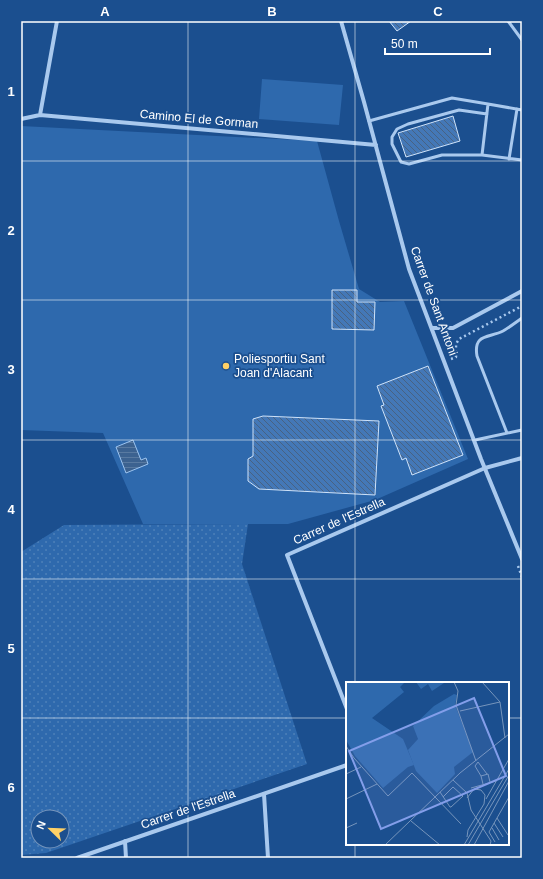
<svg xmlns="http://www.w3.org/2000/svg" width="543" height="879" viewBox="0 0 543 879" font-family="Helvetica,sans-serif">
	<style>
		.grass { fill: url(#grass-dots); fill-rule: evenodd }
		.pitch { fill: #2e69ad }
		.water { fill: url(#water-rules); stroke: #9cc4f0 }
		.building { fill: url(#building-back-hatch); stroke: #cfe3fa }
		.lines { fill: none; stroke-linecap: round; stroke-linejoin: round }
		.path { stroke: #a9c9ee; stroke-width: 2.5; stroke-dasharray: 2 3; stroke-linecap: butt }
		.service { stroke: #a9c9ee; stroke-width: 3 }
		.minor { stroke: #a9c9ee; stroke-width: 4 }
		.grid { fill: none; stroke: #fff; stroke-width: 1; stroke-opacity: 0.55 }
		.poi-dot { fill: #ffd166; stroke: #1b4f8f; stroke-width: 1.5 }
		.labels { text-anchor: middle; stroke-width: 3.5; stroke-linejoin: round; paint-order: stroke }
		.street-label { font-size: 12px; fill: #fff; stroke: #1b4f8f }
		.poi-label { font-size: 12px; fill: #fff; stroke: #1b4f8f; text-anchor: start }
		.inset-road { fill: none; stroke: #7695bc; stroke-width: 1 }
		.view { fill: #839eea; fill-opacity: 0.15; stroke: #839eea; stroke-width: 2 }
		.inset-edge { fill: none; stroke: #fff; stroke-width: 2 }
		.neatline { fill: none; stroke: #fff; stroke-width: 1.5 }
		.grid-label { font-size: 13px; text-anchor: middle; font-weight: bold; fill: #fff }
	</style>
	<defs>
		<pattern id="grass-dots" width="8" height="8" patternUnits="userSpaceOnUse"><rect width="8" height="8" fill="#2e69ad"/><path d="M2 2h.1M6 6h.1" fill="none" stroke="#4d80b9" stroke-width="1.8" stroke-linecap="round"/></pattern>
		<pattern id="water-rules" width="6" height="5" patternUnits="userSpaceOnUse"><rect width="6" height="5" fill="#3c6290"/><path d="M0 2.5h6" fill="none" stroke="#597aa1"/></pattern>
		<pattern id="building-back-hatch" width="6" height="6" patternUnits="userSpaceOnUse"><rect width="6" height="6" fill="#4478b7"/><path d="M-1 5l2 2M0 0l6 6M5-1l2 2" fill="none" stroke="#486282"/></pattern>
	</defs>
	<rect width="100%" height="100%" fill="#1b4f8f"/>
	<path class="grass" d="M 248,524 L 242,564 L 307,764 L 46,853 L 21,855 L 21,552 L 64,525 ZM 38,817 L 62,817 L 62,841 L 38,841 Z"/>
	<path class="pitch" d="M 262,79 L 343,85 L 339,125 L 259,119 Z
		M 21,126 L 317,141 L 339,221 L 359,289 L 380,302 L 404,301 L 468,459 L 375,500 L 288,524 L 143,524 L 103,433 L 21,430 Z"/>
	<path class="water" d="M 133,440 L 141,460 L 146,458 L 148,464 L 126,473 L 116,447 Z"/>
	<path class="building" d="M 389,21 L 411,21 L 397,31 Z
		M 453,116 L 460,141 L 406,157 L 398,133 Z
		M 332,290 L 357,290 L 357,302 L 375,302 L 374,330 L 332,329 Z
		M 428,366 L 463,455 L 412,475 L 406,458 L 402,460 L 381,406 L 384,405 L 377,386 Z
		M 263,416 L 379,421 L 375,495 L 259,489 L 248,481 L 248,459 L 253,456 L 253,419 Z"/>
	<g class="lines">
		<path class="path" d="M 451,359 L 456,357 L 456,344 L 459,339 L 522,306
			M 518,566 L 522,577"/>
		<path class="service" d="M 508,21 L 522,40
			M 522,110 L 488,104 L 482,155 L 522,160
			M 369,121 L 452,98 L 488,104
			M 482,155 L 442,155 L 409,164 L 401,162 L 392,144 L 392,137 L 397,129 L 408,124 L 459,110 L 487,114
			M 509,159 L 517,109
			M 507,433 L 477,356 C 473,333 490,338 503,331 C 510,327 516,322 522,318
			M 475,440 L 522,430"/>
		<path class="minor" d="M 341,21 L 364,102 L 409,269 L 481,459 L 522,559
			M 40,115 L 57,21
			M 21,119 L 40,115 L 376,145
			M 432,328 L 453,328 L 522,291
			M 347,709 L 287,555 L 485,468 L 522,458
			M 264,794 L 268,858
			M 125,841 L 126,858
			M 77,858 L 347,765"/>
	</g>
	<path class="grid" d="M 188,21 L 188,858M 355,21 L 355,683M 21,161 L 522,161M 21,300 L 522,300M 21,440 L 522,440M 21,579 L 522,579M 21,718 L 347,718M 508,718 L 522,718M 355,844 L 355,858"/>
	<circle class="poi-dot" cx="226" cy="366" r="4"/>
	<g class="labels">
		<g class="street-label">
			<text transform="translate(199 119) rotate(5)" y="4">Camino El de Gorman</text>
			<text transform="translate(434 301) rotate(70)" y="4">Carrer de Sant Antoni</text>
			<text transform="translate(339 521) rotate(-24)" y="4">Carrer de l'Estrella</text>
			<text transform="translate(188 809) rotate(-19)" y="4">Carrer de l'Estrella</text>
		</g>
		<g class="poi-label">
			<text x="234" y="363">Poliesportiu Sant<tspan x="234" dy="14">Joan d'Alacant</tspan></text>
		</g>
	</g>
	<g transform="translate(346 682)">
		<rect width="163" height="163" fill="#1b4f8f"/>
		<path d="M 0,0 L 59,0 L 54,5 L 58,10 L 26,36 L 57,57 L 68,83 L 62,85 L 37,106 L 9,74 L 0,58 ZM 70,0 L 98,0 L 98,1 L 86,9 L 82,2 L 75,7 Z" fill="#2e69ad"/>
		<path d="M 108,12 L 111,13 L 109,23 L 127,70 L 108,85 L 109,92 L 91,111 L 70,89 L 62,68 L 72,57 L 67,44 L 88,24 Z" fill="#2e69ad"/>
		<path class="inset-road" d="M 108,0 L 112,9 L 110,23 L 130,79M 136,0 L 154,20 L 159,56M 114,29 L 154,20M 0,64 L 8,76 L 42,114 L 66,91 L 115,142M 0,92 L 15,85M 135,94 L 129,84 L 132,80 L 141,92M 107,98 L 121,111 L 125,128 L 145,159 L 144,163M 137,102 L 135,94 L 142,92 L 144,100M 125,106 L 150,99M 94,110 L 104,125 L 105,125 L 117,114 L 107,105 L 97,115M 0,117 L 31,102M 140,117 L 163,77M 151,136 L 162,153M 65,139 L 94,163M 148,141 L 157,155M 0,146 L 11,141M 146,146 L 153,158M 121,155 L 122,148 L 138,122 L 139,113 L 135,108 L 128,107 L 121,116M 149,160 L 143,150 L 163,115M 39,163 L 114,91 L 163,52M 118,163 L 163,87M 122,163 L 163,93M 128,163 L 163,99"/>
		<path class="view" d="M 128,16 L 160,94 L 35,147 L 3,69 Z"/>
		<rect width="163" height="163" class="inset-edge"/>
	</g>
	<rect width="543" height="879" fill="none" stroke="#1b4f8f" stroke-width="44"/>
	<g transform="translate(50 829) rotate(293)"><circle r="19" fill="#1b4f8f" stroke="#7695bc"/>
	<path d="M0-3L7 15L0 10L-7 15Z" fill="#ffd166"/>
	<text y="-6" font-size="11" font-weight="bold" text-anchor="middle" fill="#ffffff">N</text>
	</g>
	<path d="M385 48v6h105v-6" fill="none" stroke="#ffffff" stroke-width="2"/>
	<text x="391" y="48" font-size="12" fill="#ffffff" stroke="#1b4f8f" stroke-width="3" paint-order="stroke">50 m</text>
	<rect x="22" y="22" width="499" height="835" class="neatline"/>
	<g class="grid-label">
		<text x="105" y="16">A</text>
		<text x="272" y="16">B</text>
		<text x="438" y="16">C</text>
		<text x="11" y="96">1</text>
		<text x="11" y="235">2</text>
		<text x="11" y="374">3</text>
		<text x="11" y="514">4</text>
		<text x="11" y="653">5</text>
		<text x="11" y="792">6</text>
	</g>
</svg>
